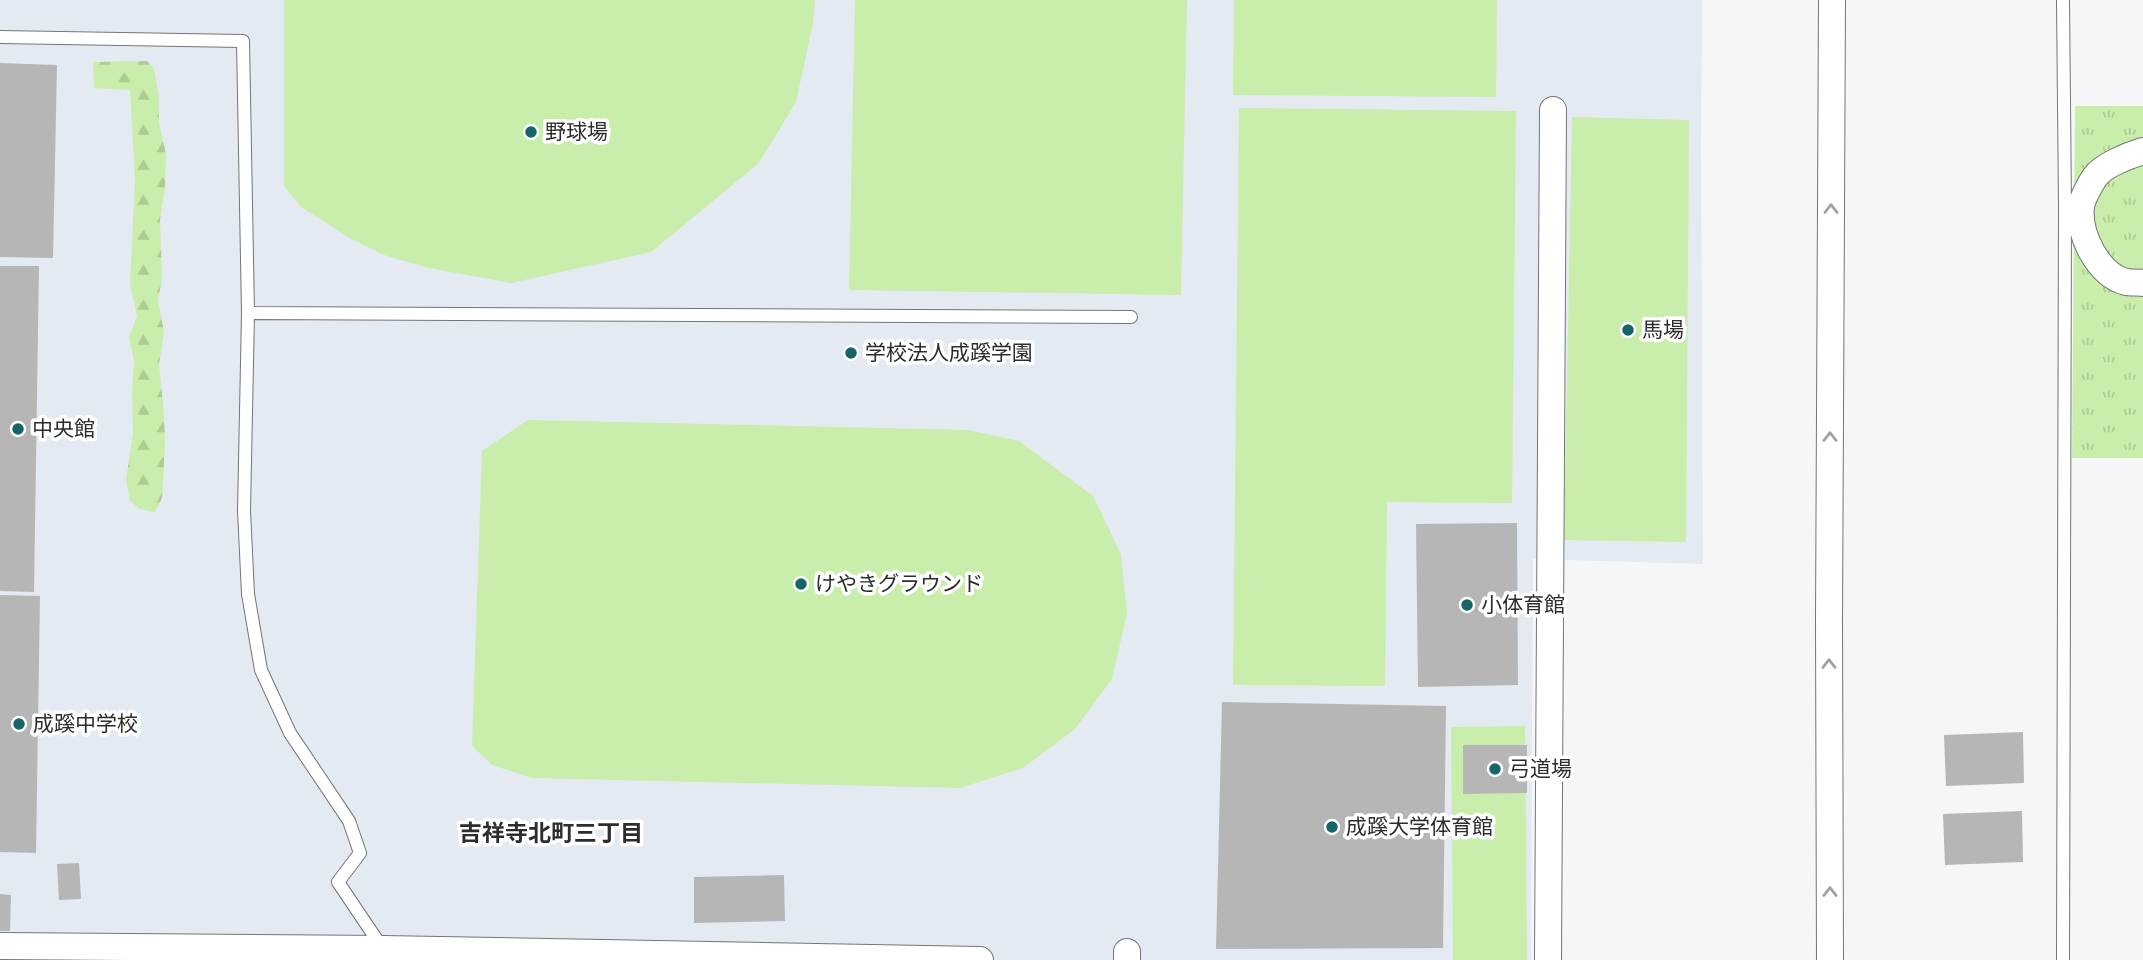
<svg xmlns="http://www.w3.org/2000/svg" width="2143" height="960" viewBox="0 0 2143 960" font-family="'Source Serif 4','Noto Sans JP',serif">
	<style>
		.built { fill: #e4eaf1 }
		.grass { fill: #c9edab }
		.forest { fill: url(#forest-firs) }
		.park { fill: url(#park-tufts) }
		.building { fill: #b7b6b7 }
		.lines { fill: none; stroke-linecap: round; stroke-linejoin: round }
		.lane-casing { stroke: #747576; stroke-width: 14 }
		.street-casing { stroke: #747576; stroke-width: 28 }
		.lane { stroke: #fff; stroke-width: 12 }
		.street { stroke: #fff; stroke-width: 26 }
		.oneway { stroke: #a0a0a0 }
		.poi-dot { fill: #176568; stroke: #fff; stroke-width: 2.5 }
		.labels { text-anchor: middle; stroke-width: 7; stroke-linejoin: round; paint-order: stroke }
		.poi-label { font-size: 21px; fill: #2c2c2d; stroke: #fff; text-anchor: start }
		.neighbourhood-label { font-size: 23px; font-weight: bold; fill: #2c2d2e; stroke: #fff }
	</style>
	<defs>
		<pattern id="forest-firs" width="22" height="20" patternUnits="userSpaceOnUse" patternTransform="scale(1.75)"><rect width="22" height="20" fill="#c9edab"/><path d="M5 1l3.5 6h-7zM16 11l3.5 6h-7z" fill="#adcb93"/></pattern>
		<pattern id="park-tufts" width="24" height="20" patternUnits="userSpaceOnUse" patternTransform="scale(1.75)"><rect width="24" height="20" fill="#c9edab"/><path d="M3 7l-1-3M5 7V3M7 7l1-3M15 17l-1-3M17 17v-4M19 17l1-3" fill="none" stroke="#adcb93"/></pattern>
	</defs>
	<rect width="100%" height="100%" fill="#f5f6f7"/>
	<path class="built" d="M 0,0 L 1702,0 L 1701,146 L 1703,564 L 1533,559 L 1531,960 L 0,960 Z"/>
	<path class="grass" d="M 284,0 L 815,0 L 813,23 L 796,102 L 759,163 L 651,252 L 511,283 L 429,268 L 384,255 L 348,237 L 301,207 L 284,186 Z
		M 855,0 L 1187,0 L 1181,295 L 849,290 Z
		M 1234,0 L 1497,0 L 1496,97 L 1233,95 Z
		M 1239,108 L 1516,111 L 1512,503 L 1387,502 L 1385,686 L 1233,685 Z
		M 1572,117 L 1689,120 L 1686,542 L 1564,540 Z
		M 528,420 L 968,430 L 1019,441 L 1093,496 L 1121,554 L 1127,614 L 1112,679 L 1075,729 L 1023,768 L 960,788 L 532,778 L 492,765 L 472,746 L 482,451 Z
		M 1525,726 L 1527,960 L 1453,960 L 1451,727 Z"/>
	<path class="forest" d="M 147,61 L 154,69 L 159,96 L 159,123 L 166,154 L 165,187 L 160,219 L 162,279 L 158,300 L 164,332 L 159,364 L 164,414 L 165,444 L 162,498 L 155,512 L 140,509 L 130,501 L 126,480 L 133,433 L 132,393 L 134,361 L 129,337 L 137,316 L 130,284 L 135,180 L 130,90 L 94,88 L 93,62 Z"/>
	<path class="park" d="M 2075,106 L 2143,106 L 2143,458 L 2072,458 Z"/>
	<path class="building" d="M 0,63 L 57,65 L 53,258 L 0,257 Z
		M 0,266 L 39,266 L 34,592 L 0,591 Z
		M 1517,523 L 1518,685 L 1418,687 L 1416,524 Z
		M 0,595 L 40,596 L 36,853 L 0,852 Z
		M 1222,702 L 1446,706 L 1443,948 L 1216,949 Z
		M 2023,732 L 2024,783 L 1946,786 L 1944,735 Z
		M 1463,745 L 1527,745 L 1527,793 L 1463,794 Z
		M 2022,811 L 2023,862 L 1945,865 L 1943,814 Z
		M 79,863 L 81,899 L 59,900 L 57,864 Z
		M 784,875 L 785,921 L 694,923 L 694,877 Z
		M 0,894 L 11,895 L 10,931 L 0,931 Z"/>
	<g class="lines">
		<g class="lane-casing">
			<path id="lane" d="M 0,37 L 243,41 L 248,313 L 244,511 L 248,594 L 261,670 L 290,733 L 349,821 L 360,853 L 338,882 L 383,949
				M 248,313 L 1131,317
				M 2063,960 L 2065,207 L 2063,0"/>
		</g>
		<g class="street-casing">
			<path id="street" d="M 2143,151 C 2130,155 2103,165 2095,177 C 2090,184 2082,199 2081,207 C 2078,234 2098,275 2126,282 C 2131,283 2138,282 2143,283
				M 0,946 L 384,949 L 980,960
				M 1127,960 L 1127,952
				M 1548,960 L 1553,110
				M 1830,960 L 1829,621 L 1832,0"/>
		</g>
		<use href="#lane" class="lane"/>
		<use href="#street" class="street"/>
	</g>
	<defs><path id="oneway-chevron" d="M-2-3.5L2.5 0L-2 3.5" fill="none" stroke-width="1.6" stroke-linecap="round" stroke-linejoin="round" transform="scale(1.75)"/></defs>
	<g class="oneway">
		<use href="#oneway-chevron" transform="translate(1831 209) rotate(-90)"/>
		<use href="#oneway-chevron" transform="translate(1830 437) rotate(-90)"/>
		<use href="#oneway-chevron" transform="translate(1829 664) rotate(-90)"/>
		<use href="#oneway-chevron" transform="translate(1830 892) rotate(-90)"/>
	</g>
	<g class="poi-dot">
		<circle cx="531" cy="132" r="7"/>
		<circle cx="1628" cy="330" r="7"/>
		<circle cx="851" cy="353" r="7"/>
		<circle cx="18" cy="429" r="7"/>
		<circle cx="801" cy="584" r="7"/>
		<circle cx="1467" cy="605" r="7"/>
		<circle cx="19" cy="724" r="7"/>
		<circle cx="1495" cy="769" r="7"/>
		<circle cx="1332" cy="827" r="7"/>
	</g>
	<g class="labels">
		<g class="poi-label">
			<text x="545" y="139">野球場</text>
			<text x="1642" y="337">馬場</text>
			<text x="865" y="360">学校法人成蹊学園</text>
			<text x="32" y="436">中央館</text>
			<text x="815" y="591">けやきグラウンド</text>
			<text x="1481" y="612">小体育館</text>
			<text x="33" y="731">成蹊中学校</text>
			<text x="1509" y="776">弓道場</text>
			<text x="1346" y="834">成蹊大学体育館</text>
		</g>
		<g class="neighbourhood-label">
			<text x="551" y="841">吉祥寺北町三丁目</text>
		</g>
	</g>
</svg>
